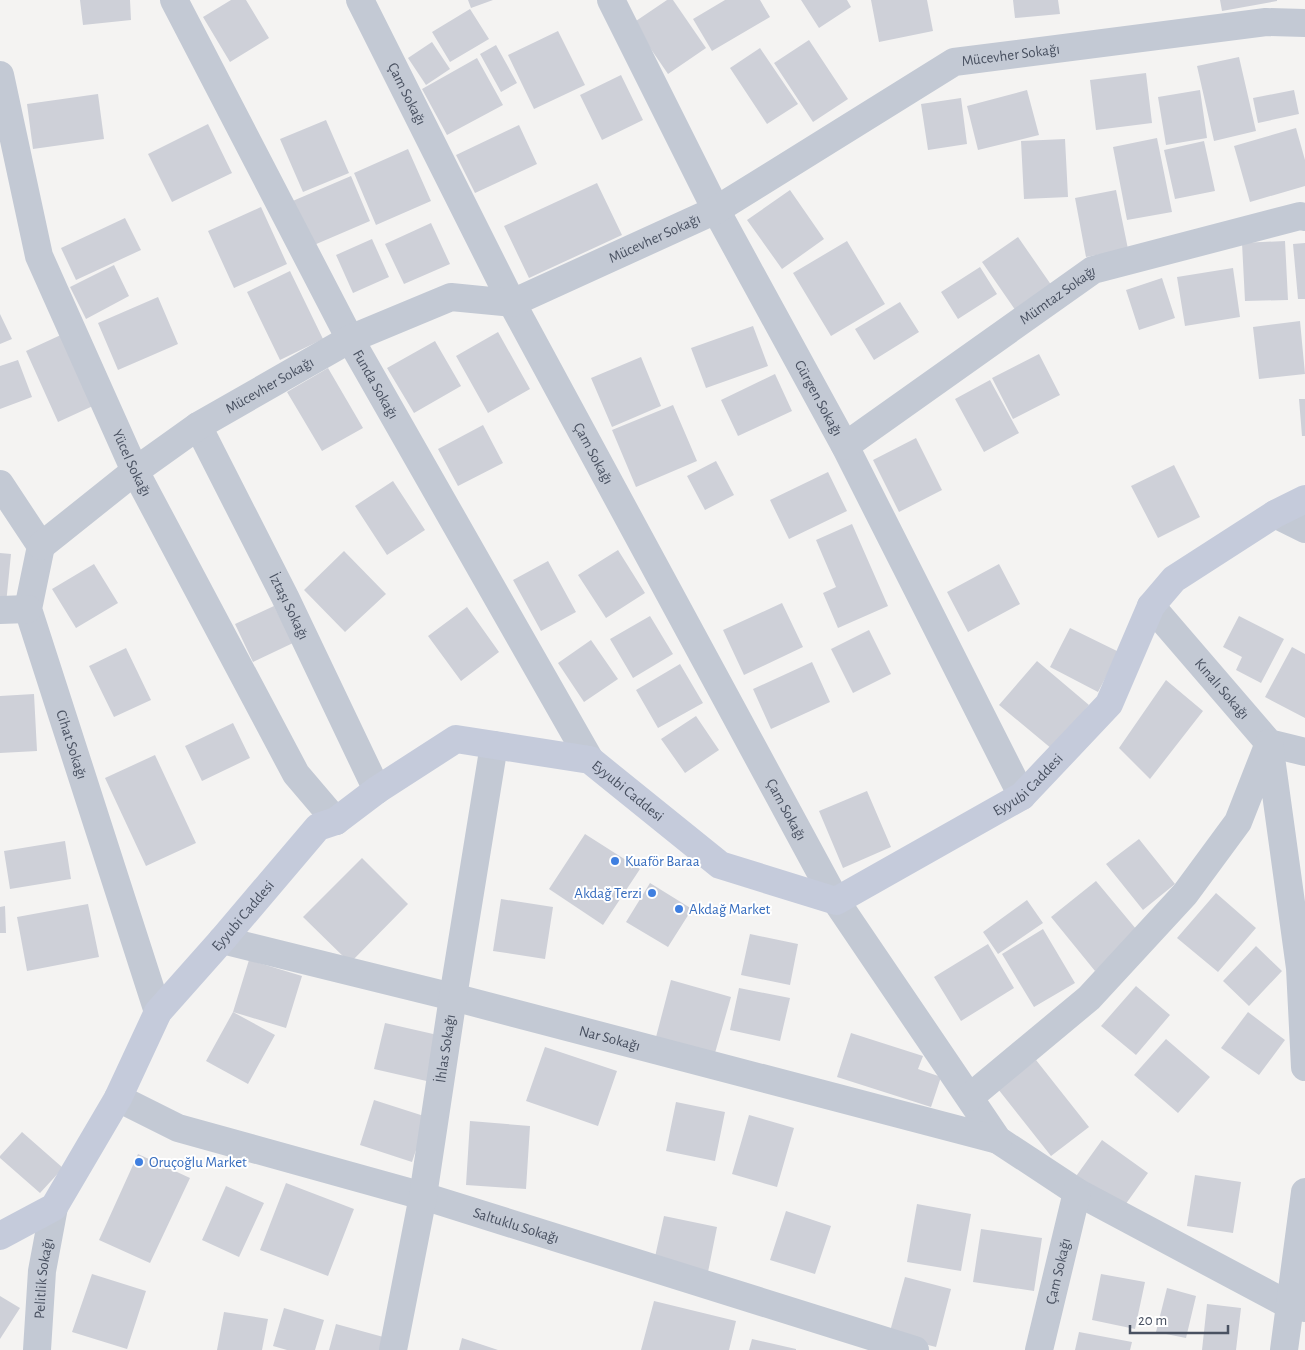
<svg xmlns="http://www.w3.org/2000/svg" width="1305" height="1350" viewBox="0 0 1305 1350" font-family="'Alegreya Sans',sans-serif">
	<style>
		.building { fill: #ced0d8 }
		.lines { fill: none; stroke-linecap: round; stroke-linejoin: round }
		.street { stroke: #c3c9d4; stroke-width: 28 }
		.secondary { stroke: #c5cbdb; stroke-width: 28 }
		.shop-dot { fill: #3f7fe0; stroke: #fff; stroke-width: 2 }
		.labels { text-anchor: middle; stroke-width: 4; stroke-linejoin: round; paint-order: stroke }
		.street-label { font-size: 15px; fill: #495161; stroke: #fff }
		.shop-label { font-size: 15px; fill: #366cbe; stroke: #fff; text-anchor: start }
	</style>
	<rect width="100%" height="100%" fill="#f4f3f2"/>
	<path class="building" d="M 80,0 L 130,0 L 131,20 L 83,25 Z
		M 231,0 L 246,0 L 269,38 L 230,62 L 203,17 Z
		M 468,0 L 493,0 L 471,8 Z
		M 667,0 L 673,0 L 706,48 L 668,74 L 633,23 Z
		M 725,0 L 760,0 L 770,17 L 712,51 L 693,19 Z
		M 801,0 L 847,0 L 851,7 L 819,28 Z
		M 871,0 L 927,0 L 933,31 L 879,42 Z
		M 1013,0 L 1058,0 L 1060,14 L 1015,18 Z
		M 1220,0 L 1277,0 L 1277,1 L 1222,11 Z
		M 470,9 L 489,39 L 450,62 L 432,32 Z
		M 558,31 L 585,85 L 534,109 L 508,55 Z
		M 809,40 L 848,99 L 813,122 L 774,63 Z
		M 432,42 L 450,69 L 426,85 L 408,58 Z
		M 496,45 L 517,83 L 501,92 L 480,54 Z
		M 760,48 L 798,104 L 767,124 L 730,68 Z
		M 1239,57 L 1256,131 L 1214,141 L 1197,66 Z
		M 477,58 L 503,105 L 447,135 L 422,89 Z
		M 1146,73 L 1152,123 L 1096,130 L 1090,80 Z
		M 621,75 L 643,120 L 602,140 L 580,95 Z
		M 1027,90 L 1039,135 L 978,150 L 967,106 Z
		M 1200,90 L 1207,138 L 1166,145 L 1158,97 Z
		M 1294,90 L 1299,114 L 1258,123 L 1253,98 Z
		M 98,94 L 104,139 L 33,149 L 27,104 Z
		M 961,98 L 967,144 L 928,150 L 921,104 Z
		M 326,120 L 349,173 L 303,192 L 280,139 Z
		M 208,124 L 232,173 L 172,202 L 148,154 Z
		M 519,125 L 537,164 L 475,193 L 456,155 Z
		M 1296,128 L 1305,160 L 1305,186 L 1250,202 L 1234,146 Z
		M 1157,138 L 1172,212 L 1127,220 L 1113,147 Z
		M 1065,139 L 1068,197 L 1024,199 L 1021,141 Z
		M 1204,141 L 1215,191 L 1175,199 L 1164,150 Z
		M 408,149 L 431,201 L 376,225 L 354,173 Z
		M 351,176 L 370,221 L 307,248 L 288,203 Z
		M 597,183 L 622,235 L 529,278 L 504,226 Z
		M 790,190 L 824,239 L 782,269 L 747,220 Z
		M 1116,190 L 1128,249 L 1086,257 L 1075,198 Z
		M 261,207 L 287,264 L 234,288 L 208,231 Z
		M 125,218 L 141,250 L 76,280 L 61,248 Z
		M 431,223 L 450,264 L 404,284 L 385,244 Z
		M 1018,237 L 1054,289 L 1018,314 L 982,262 Z
		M 372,239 L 389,277 L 353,293 L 336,255 Z
		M 847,241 L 885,304 L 831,336 L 793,273 Z
		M 1285,241 L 1288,300 L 1245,301 L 1242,243 Z
		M 1305,243 L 1305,299 L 1298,299 L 1293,244 Z
		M 114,265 L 129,296 L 86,319 L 70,287 Z
		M 980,267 L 997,294 L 958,319 L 941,292 Z
		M 1233,268 L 1240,317 L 1185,326 L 1177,277 Z
		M 290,271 L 323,339 L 280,360 L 247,292 Z
		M 1162,278 L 1175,318 L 1139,330 L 1126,290 Z
		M 158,297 L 178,344 L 118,370 L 98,323 Z
		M 900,302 L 919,332 L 874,360 L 855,329 Z
		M 0,314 L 12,339 L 0,344 Z
		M 1300,321 L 1305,374 L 1259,379 L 1253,327 Z
		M 753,326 L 768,366 L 706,388 L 691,348 Z
		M 498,332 L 530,389 L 488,413 L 456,356 Z
		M 63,334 L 95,405 L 58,422 L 26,351 Z
		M 435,341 L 461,386 L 414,413 L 387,368 Z
		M 1039,354 L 1060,395 L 1013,419 L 992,378 Z
		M 641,357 L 661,406 L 612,427 L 591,378 Z
		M 18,360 L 32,397 L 0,409 L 0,366 Z
		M 328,368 L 363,428 L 322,451 L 287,392 Z
		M 775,374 L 792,411 L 738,436 L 721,400 Z
		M 990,380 L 1019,433 L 984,452 L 955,399 Z
		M 1299,399 L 1305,399 L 1305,436 L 1302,436 Z
		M 673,405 L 697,461 L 636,487 L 612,430 Z
		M 483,425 L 503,463 L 458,486 L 438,449 Z
		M 916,438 L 942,490 L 899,512 L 873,460 Z
		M 716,461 L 734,495 L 705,510 L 687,476 Z
		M 1174,465 L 1200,517 L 1158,538 L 1131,486 Z
		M 828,472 L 847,511 L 789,539 L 770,500 Z
		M 393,481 L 425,530 L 387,555 L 355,506 Z
		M 852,524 L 888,606 L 838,628 L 823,593 L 836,587 L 816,540 Z
		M 618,550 L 645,593 L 606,618 L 578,575 Z
		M 344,551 L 386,594 L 345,632 L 304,590 Z
		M 0,553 L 11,554 L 6,604 L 0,604 Z
		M 548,561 L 576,612 L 541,631 L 513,580 Z
		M 94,564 L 118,603 L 76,628 L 52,589 Z
		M 999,564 L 1020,604 L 968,632 L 947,592 Z
		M 782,603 L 803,647 L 744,675 L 723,630 Z
		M 274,606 L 293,643 L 253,662 L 235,624 Z
		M 467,607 L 499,652 L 461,681 L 428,636 Z
		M 650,616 L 673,654 L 633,678 L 610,639 Z
		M 1239,616 L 1284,639 L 1261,683 L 1236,670 L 1242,657 L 1223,647 Z
		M 1070,628 L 1119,652 L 1098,692 L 1050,667 Z
		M 869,630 L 891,674 L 853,693 L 831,649 Z
		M 591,640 L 618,679 L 584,702 L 558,663 Z
		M 1292,647 L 1305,654 L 1305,718 L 1265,697 Z
		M 126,648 L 151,700 L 114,717 L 89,666 Z
		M 1037,661 L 1089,705 L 1052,749 L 999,705 Z
		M 812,662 L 830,702 L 771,729 L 753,689 Z
		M 680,664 L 703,703 L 658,728 L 636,690 Z
		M 1166,680 L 1203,711 L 1150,779 L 1119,748 Z
		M 34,694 L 37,751 L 0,753 L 0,696 Z
		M 696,716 L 719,750 L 685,773 L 661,739 Z
		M 233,723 L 250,758 L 202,781 L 185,746 Z
		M 155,755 L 196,843 L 146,866 L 105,778 Z
		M 867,791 L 891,847 L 843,868 L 819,811 Z
		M 585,834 L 640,869 L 603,925 L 549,889 Z
		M 1139,839 L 1175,884 L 1143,910 L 1106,864 Z
		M 65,841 L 71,879 L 10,889 L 4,851 Z
		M 362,858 L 408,904 L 350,963 L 303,917 Z
		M 1096,881 L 1141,935 L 1095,971 L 1051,917 Z
		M 650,883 L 692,909 L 668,947 L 626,922 Z
		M 1216,893 L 1256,928 L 1218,972 L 1177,938 Z
		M 501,899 L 553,907 L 545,959 L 493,951 Z
		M 1027,900 L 1043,923 L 998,954 L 983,932 Z
		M 88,904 L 99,957 L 27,971 L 17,917 Z
		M 5,906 L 6,933 L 0,933 L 0,907 Z
		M 1043,929 L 1075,983 L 1034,1007 L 1002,954 Z
		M 750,934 L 798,944 L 790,985 L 741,975 Z
		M 988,944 L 1014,988 L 961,1021 L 934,977 Z
		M 1256,946 L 1282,971 L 1249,1006 L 1223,981 Z
		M 249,960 L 302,976 L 286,1028 L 233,1012 Z
		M 671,980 L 731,997 L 715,1053 L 656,1037 Z
		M 1136,986 L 1170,1015 L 1136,1055 L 1101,1026 Z
		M 739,988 L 790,998 L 780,1041 L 730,1030 Z
		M 233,1012 L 275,1035 L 248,1084 L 206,1061 Z
		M 1248,1012 L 1285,1040 L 1259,1075 L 1221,1048 Z
		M 385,1023 L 442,1036 L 431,1082 L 374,1069 Z
		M 851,1033 L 923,1056 L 918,1069 L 941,1077 L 931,1107 L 837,1077 Z
		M 1166,1039 L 1210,1077 L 1178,1113 L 1134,1075 Z
		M 545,1047 L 617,1071 L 598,1126 L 526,1101 Z
		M 1036,1060 L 1089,1127 L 1051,1156 L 998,1089 Z
		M 374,1100 L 427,1117 L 412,1162 L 360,1145 Z
		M 676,1102 L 725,1112 L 715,1161 L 666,1151 Z
		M 749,1115 L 794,1128 L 777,1187 L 732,1174 Z
		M 470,1121 L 530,1126 L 526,1189 L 466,1185 Z
		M 22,1132 L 63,1168 L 40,1193 L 0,1158 L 0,1156 Z
		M 1102,1140 L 1148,1173 L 1120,1212 L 1074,1179 Z
		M 138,1154 L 190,1178 L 150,1263 L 99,1240 Z
		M 1195,1175 L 1241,1182 L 1233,1233 L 1187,1226 Z
		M 286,1183 L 354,1209 L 328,1276 L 260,1250 Z
		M 226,1186 L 264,1203 L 239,1257 L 202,1240 Z
		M 917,1204 L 971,1214 L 961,1271 L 907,1262 Z
		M 786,1211 L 831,1226 L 815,1274 L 770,1260 Z
		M 664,1216 L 717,1227 L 707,1277 L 653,1266 Z
		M 981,1229 L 1042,1238 L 1034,1291 L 973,1282 Z
		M 92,1274 L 146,1291 L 127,1349 L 72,1332 Z
		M 1101,1274 L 1145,1282 L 1135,1329 L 1092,1320 Z
		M 905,1277 L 951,1289 L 936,1347 L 889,1335 Z
		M 1167,1288 L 1196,1296 L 1186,1338 L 1156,1332 Z
		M 0,1296 L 20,1308 L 0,1339 Z
		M 654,1301 L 736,1321 L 729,1350 L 641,1350 Z
		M 1207,1304 L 1241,1308 L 1236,1350 L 1202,1350 Z
		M 284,1308 L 324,1320 L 315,1350 L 287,1350 L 273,1346 Z
		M 224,1312 L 268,1319 L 262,1350 L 217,1350 Z
		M 336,1324 L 387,1338 L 384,1350 L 329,1350 Z
		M 1079,1332 L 1132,1342 L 1130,1350 L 1075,1350 Z
		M 462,1338 L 498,1350 L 459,1350 Z
		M 752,1339 L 796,1349 L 796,1350 L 749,1350 Z"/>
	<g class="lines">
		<g class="street">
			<path id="s1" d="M 174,0 L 350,339 L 590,760"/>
			<path id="s2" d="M 360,0 L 512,303 L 836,901 L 998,1140 L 1077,1192 L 1289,1305 L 1305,1308"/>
			<path id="s3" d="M 611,0 L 716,210 L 845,446 L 1022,796"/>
			<path id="s4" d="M 0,75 L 39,256 L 135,471 L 296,774 L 336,821"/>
			<path id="s5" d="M 198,426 L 285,597 L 377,790"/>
			<path id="s6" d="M 845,446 L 1093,270 L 1300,216 L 1305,217"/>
			<path id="s7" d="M 0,484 L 41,546 L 28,609 L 158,1012"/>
			<path d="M 1275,514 L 1305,529"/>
			<path id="s8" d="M 41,546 L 135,471 L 198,426 L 350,339 L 451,297 L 512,303 L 716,210 L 954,62 L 1266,22 L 1305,23"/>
			<path id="s9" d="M 1151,606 L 1269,743 L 1305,752"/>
			<path d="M 0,610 L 28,609"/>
			<path id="s10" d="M 222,940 L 453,997 L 998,1140"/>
			<path d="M 970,1097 L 1089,998 L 1185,894 L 1238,822 L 1269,743 L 1300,968 L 1305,1067"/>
			<path id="s11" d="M 118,1098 L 178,1128 L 423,1196 L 915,1350"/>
			<path id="s12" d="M 37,1350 L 42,1271 L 54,1207"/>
			<path id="s13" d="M 393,1350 L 423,1196 L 453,997 L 494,745"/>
			<path id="s14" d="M 1039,1350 L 1077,1192"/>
			<path d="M 1284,1350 L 1305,1192"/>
		</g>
		<path class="secondary" id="s15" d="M 0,1236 L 54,1207 L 118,1098 L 158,1012 L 222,940 L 318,827 L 336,821 L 377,790 L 456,739 L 590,760 L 720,865 L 836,901 L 1022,796 L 1109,704 L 1151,606 L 1174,579 L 1275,514 L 1305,499"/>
	</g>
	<g class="shop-dot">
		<circle cx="615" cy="861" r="5"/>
		<circle cx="652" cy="893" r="5"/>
		<circle cx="679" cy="909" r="5"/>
		<circle cx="139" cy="1162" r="5"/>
	</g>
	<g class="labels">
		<g class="street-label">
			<text dy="5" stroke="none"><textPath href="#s8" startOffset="1105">Mücevher Sokağı</textPath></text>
			<text dy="5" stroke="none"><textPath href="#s2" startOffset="105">Çam Sokağı</textPath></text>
			<text dy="5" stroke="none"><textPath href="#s8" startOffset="700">Mücevher Sokağı</textPath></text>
			<text dy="5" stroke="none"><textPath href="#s6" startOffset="261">Mümtaz Sokağı</textPath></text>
			<text dy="5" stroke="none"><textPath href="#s1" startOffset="434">Funda Sokağı</textPath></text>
			<text dy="5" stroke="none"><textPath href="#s8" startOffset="280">Mücevher Sokağı</textPath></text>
			<text dy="5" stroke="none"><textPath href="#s3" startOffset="449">Gürgen Sokağı</textPath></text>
			<text dy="5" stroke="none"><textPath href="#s2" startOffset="510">Çam Sokağı</textPath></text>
			<text dy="5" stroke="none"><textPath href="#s4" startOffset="412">Yücel Sokağı</textPath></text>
			<text dy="5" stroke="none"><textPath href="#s5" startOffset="202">İztaşı Sokağı</textPath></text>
			<text dy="5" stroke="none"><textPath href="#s9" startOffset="109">Kınalı Sokağı</textPath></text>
			<text dy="5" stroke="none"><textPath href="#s7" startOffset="281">Cihat Sokağı</textPath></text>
			<text dy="5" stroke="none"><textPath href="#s15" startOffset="1341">Eyyubi Caddesi</textPath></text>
			<text dy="5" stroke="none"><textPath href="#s15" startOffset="876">Eyyubi Caddesi</textPath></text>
			<text dy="5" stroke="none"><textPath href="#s2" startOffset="915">Çam Sokağı</textPath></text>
			<text dy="5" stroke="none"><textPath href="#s15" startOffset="411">Eyyubi Caddesi</textPath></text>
			<text dy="5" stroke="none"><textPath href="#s10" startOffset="400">Nar Sokağı</textPath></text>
			<text dy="5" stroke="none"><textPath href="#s13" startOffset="306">İhlas Sokağı</textPath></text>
			<text dy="5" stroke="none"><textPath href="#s11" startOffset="419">Saltuklu Sokağı</textPath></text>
			<text dy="5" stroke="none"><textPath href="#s14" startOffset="81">Çam Sokağı</textPath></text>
			<text dy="5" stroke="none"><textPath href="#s12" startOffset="72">Pelitlik Sokağı</textPath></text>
		</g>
		<g class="shop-label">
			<text x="625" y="866">Kuaför Baraa</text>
			<text x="642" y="898" text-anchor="end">Akdağ Terzi</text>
			<text x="689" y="914">Akdağ Market</text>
			<text x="149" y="1167">Oruçoğlu Market</text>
		</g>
	</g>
	<path d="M1130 1325v8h98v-8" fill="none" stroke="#495161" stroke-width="2.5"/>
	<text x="1138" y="1325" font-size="15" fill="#495161" stroke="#ffffff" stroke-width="4" paint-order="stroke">20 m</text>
</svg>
